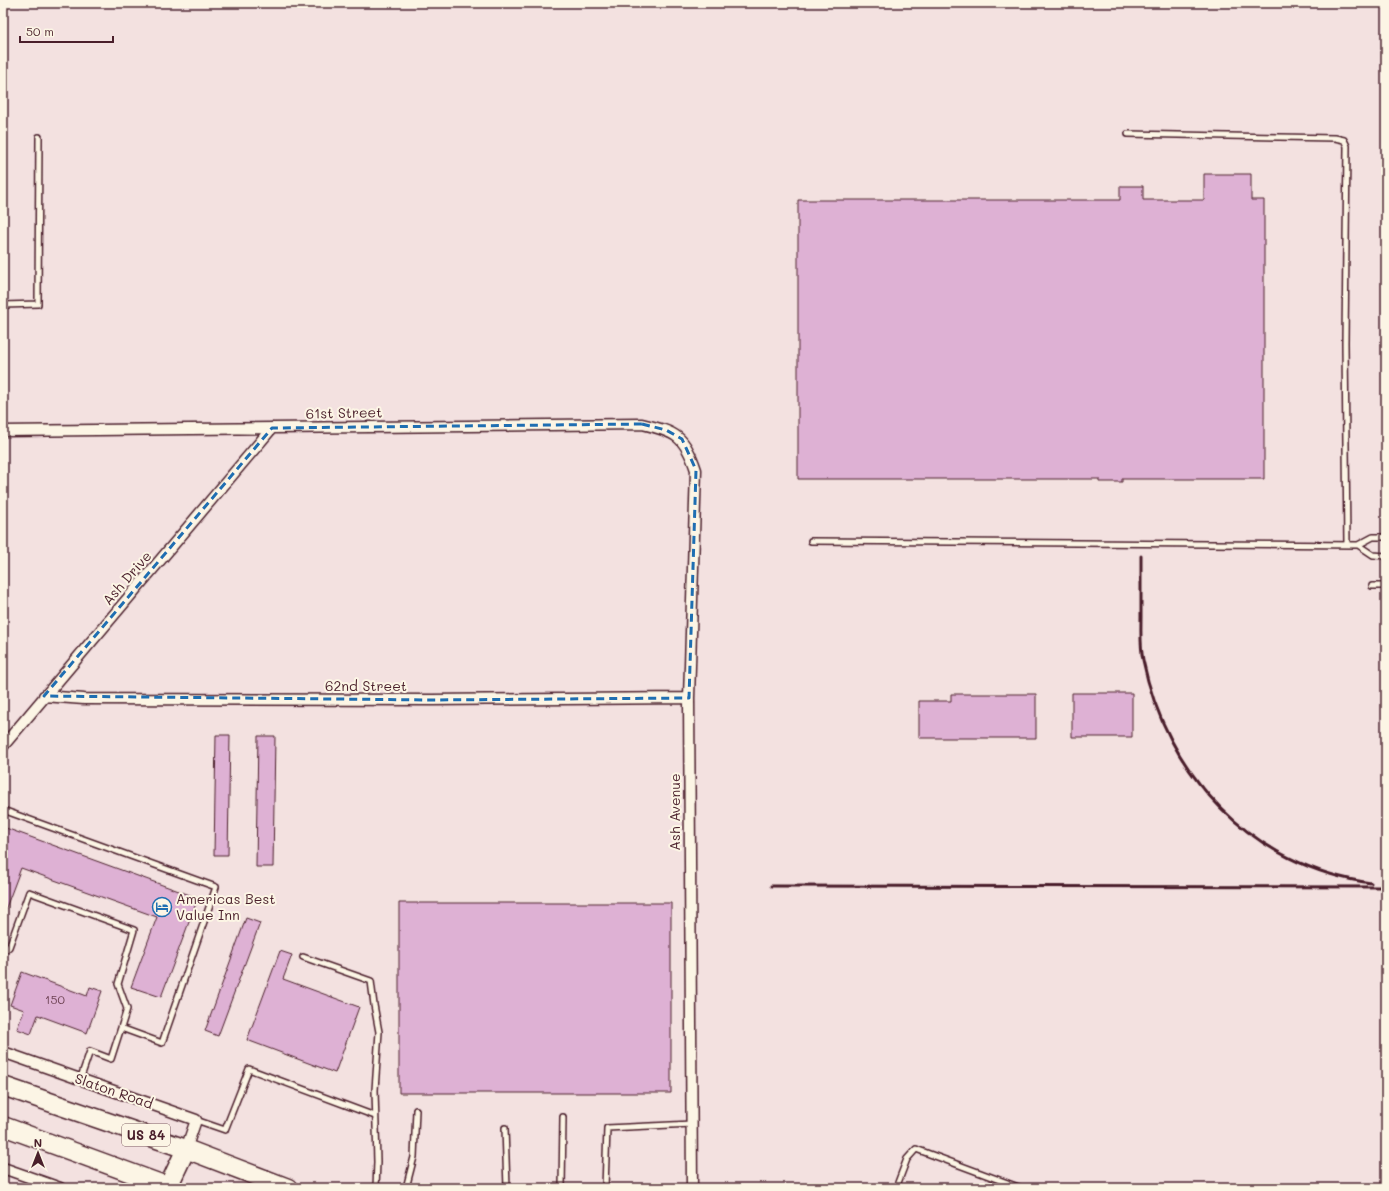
<svg xmlns="http://www.w3.org/2000/svg" width="1389" height="1191" viewBox="0 0 1389 1191" font-family="Mali,sans-serif">
	<style>
		.building { fill: #deb1d4; stroke: #4a1f2b }
		.lines { fill: none; stroke-linecap: round; stroke-linejoin: round }
		.lane-casing { stroke: #4a1f2b; stroke-width: 8 }
		.street-casing { stroke: #4a1f2b; stroke-width: 13 }
		.highway-casing { stroke: #4a1f2b; stroke-width: 21 }
		.lane { stroke: #fcf5e5; stroke-width: 5 }
		.street { stroke: #fcf5e5; stroke-width: 10 }
		.highway { stroke: #fcf5e5; stroke-width: 18 }
		.rail { stroke: #4a1f2b; stroke-width: 3 }
		.marked { fill: none; stroke: #1f6fb2; stroke-width: 3; stroke-dasharray: 8 5; stroke-linejoin: round }
		.labels { text-anchor: middle; stroke-width: 4; stroke-linejoin: round; paint-order: stroke }
		.number-label { font-size: 12px; fill: #6f4455 }
		.shield { fill: #fcf5e5; stroke: #7f5f63; stroke-width: 1 }
		.shield-label { font-size: 13px; font-weight: bold; fill: #4a1f2b }
		.street-label { font-size: 14px; fill: #4a1f2b; stroke: #fcf5e5 }
		.poi-label { font-size: 14px; fill: #4a1f2b; stroke: #fcf5e5; text-anchor: start }
	</style>
	<rect width="100%" height="100%" fill="#f3e1e0"/>
	<filter id="ink" filterUnits="userSpaceOnUse"><feTurbulence type="fractalNoise" baseFrequency=".025" numOctaves="2"/><feDisplacementMap in="SourceGraphic" scale="8" xChannelSelector="R" yChannelSelector="G"/><feConvolveMatrix kernelMatrix="1 2 1 2 8 2 1 2 1" color-interpolation-filters="sRGB"/></filter>
	<g filter="url(#ink)">
		<path class="building" d="M 1204,174 L 1251,174 L 1251,200 L 1264,200 L 1264,479 L 1122,479 L 1122,482 L 1099,482 L 1099,479 L 798,479 L 798,200 L 1120,200 L 1120,186 L 1143,186 L 1143,200 L 1204,200 Z
			M 1072,693 L 1132,693 L 1132,737 L 1072,737 Z
			M 951,694 L 1036,694 L 1036,738 L 919,738 L 919,701 L 951,701 Z
			M 216,735 L 230,735 L 228,855 L 214,855 Z
			M 258,736 L 275,736 L 273,867 L 256,867 Z
			M 3,827 L 198,898 L 161,997 L 131,987 L 157,917 L 21,868 L 4,913 L 3,913 Z
			M 399,903 L 671,903 L 671,1093 L 399,1093 Z
			M 246,918 L 260,923 L 218,1036 L 205,1031 Z
			M 280,951 L 292,955 L 283,979 L 359,1007 L 335,1073 L 247,1040 Z
			M 22,972 L 87,996 L 90,987 L 102,991 L 87,1033 L 38,1015 L 31,1034 L 17,1029 L 24,1010 L 10,1005 Z"/>
		<g class="lines">
			<g class="lane-casing">
				<path id="lane" d="M 1128,134 L 1335,138 L 1344,140 L 1347,146 L 1345,343 L 1347,545
					M 3,305 L 38,304 L 39,137
					M 1386,537 L 1373,537 L 1358,545 L 1373,555 L 1386,556
					M 811,541 L 1358,545
					M 1372,586 L 1386,586
					M 3,810 L 216,887 L 162,1043 L 121,1028
					M 3,952 L 9,947 L 29,892 L 134,930 L 118,984 L 127,1009 L 111,1059 L 90,1051 L 80,1080
					M 303,957 L 371,981 L 374,1005 L 379,1032 L 375,1090 L 377,1162 L 376,1188
					M 196,1120 L 225,1130 L 249,1069 L 375,1116
					M 505,1128 L 507,1188
					M 23,1188 L 39,1183
					M 406,1188 L 414,1157 L 416,1110
					M 562,1188 L 563,1117
					M 605,1188 L 607,1128 L 692,1124
					M 896,1188 L 907,1159 L 916,1149 L 1021,1188"/>
			</g>
			<g class="street-casing">
				<path id="street" d="M 3,431 L 642,424 C 676,432 685,436 696,470 L 689,698 L 692,1188
					M 44,696 L 84,699 L 432,700 L 689,698
					M 3,746 L 272,428
					M 3,1052 L 196,1120 L 186,1149
					M 3,1168 L 60,1188"/>
			</g>
			<g class="highway-casing">
				<path id="highway" d="M 3,1086 L 186,1149 L 288,1188
					M 3,1126 L 172,1188
					M 168,1187 L 186,1149"/>
			</g>
			<use href="#lane" class="lane"/>
			<use href="#street" class="street"/>
			<use href="#highway" class="highway"/>
			<path class="rail" d="M 1141,556 C 1141,577 1141,597 1141,617 C 1141,631 1140,646 1143,660 C 1166,774 1252,867 1371,883
				M 771,886 L 1386,887"/>
		</g>
	</g>
	<path class="marked" d="M 642,424 L 666,430 L 682,439 L 696,470 L 689,698 L 432,700 L 44,696 L 272,428 Z"/>
	<defs>
		<g id="hotel-ring" transform="scale(1)"><circle r="9.5" fill="#fcf5e5" stroke="#1f6fb2" stroke-width="1.5"/><path d="M-6-4.5h1.5V1H6V5H4.5V3h-9V5H-6ZM-4 0a1.8 1.8 0 1 1 3.6 0ZM.5 0V-2.5h3Q6-2.5 6 0Z" fill="#1f6fb2"/></g>
	</defs>
	<g fill-rule="evenodd">
		<use href="#hotel-ring" x="162" y="907"/>
	</g>
	<g class="labels">
		<g class="number-label">
			<text x="55" y="1004">150</text>
		</g>
		<rect class="shield" x="122" y="1124" width="48" height="22" rx="3"/>
		<g class="shield-label">
			<text x="146" y="1140">US 84</text>
		</g>
		<g class="street-label">
			<text transform="translate(344 413) rotate(-1)" y="5">61st Street</text>
			<text transform="translate(127 578) rotate(-49)" y="5">Ash Drive</text>
			<text x="366" y="691">62nd Street</text>
			<text transform="translate(675 812) rotate(-90)" y="5">Ash Avenue</text>
			<text transform="translate(114 1091) rotate(19)" y="5">Slaton Road</text>
		</g>
		<g class="poi-label">
			<text x="176" y="904">Americas Best<tspan x="176" dy="16">Value Inn</tspan></text>
		</g>
	</g>
	<rect width="1389" height="1191" fill="none" stroke="#fcf5e5" stroke-width="16"/>
	<rect x="8" y="8" width="1373" height="1175" fill="none" stroke="#4a1f2b" stroke-width="1.5" filter="url(#ink)"/>
	<g transform="translate(38 1153)" stroke="#fcf5e5" stroke-width="3" paint-order="stroke">
	<path d="M0-3L7 15L0 10L-7 15Z" fill="#4a1f2b"/>
	<text y="-6" font-size="11" font-weight="bold" text-anchor="middle" fill="#4a1f2b">N</text>
	</g>
	<path d="M20 36v6h93v-6" fill="none" stroke="#4a1f2b" stroke-width="2"/>
	<text x="26" y="36" font-size="12" fill="#4a1f2b" stroke="#fcf5e5" stroke-width="3" paint-order="stroke">50 m</text>
</svg>
